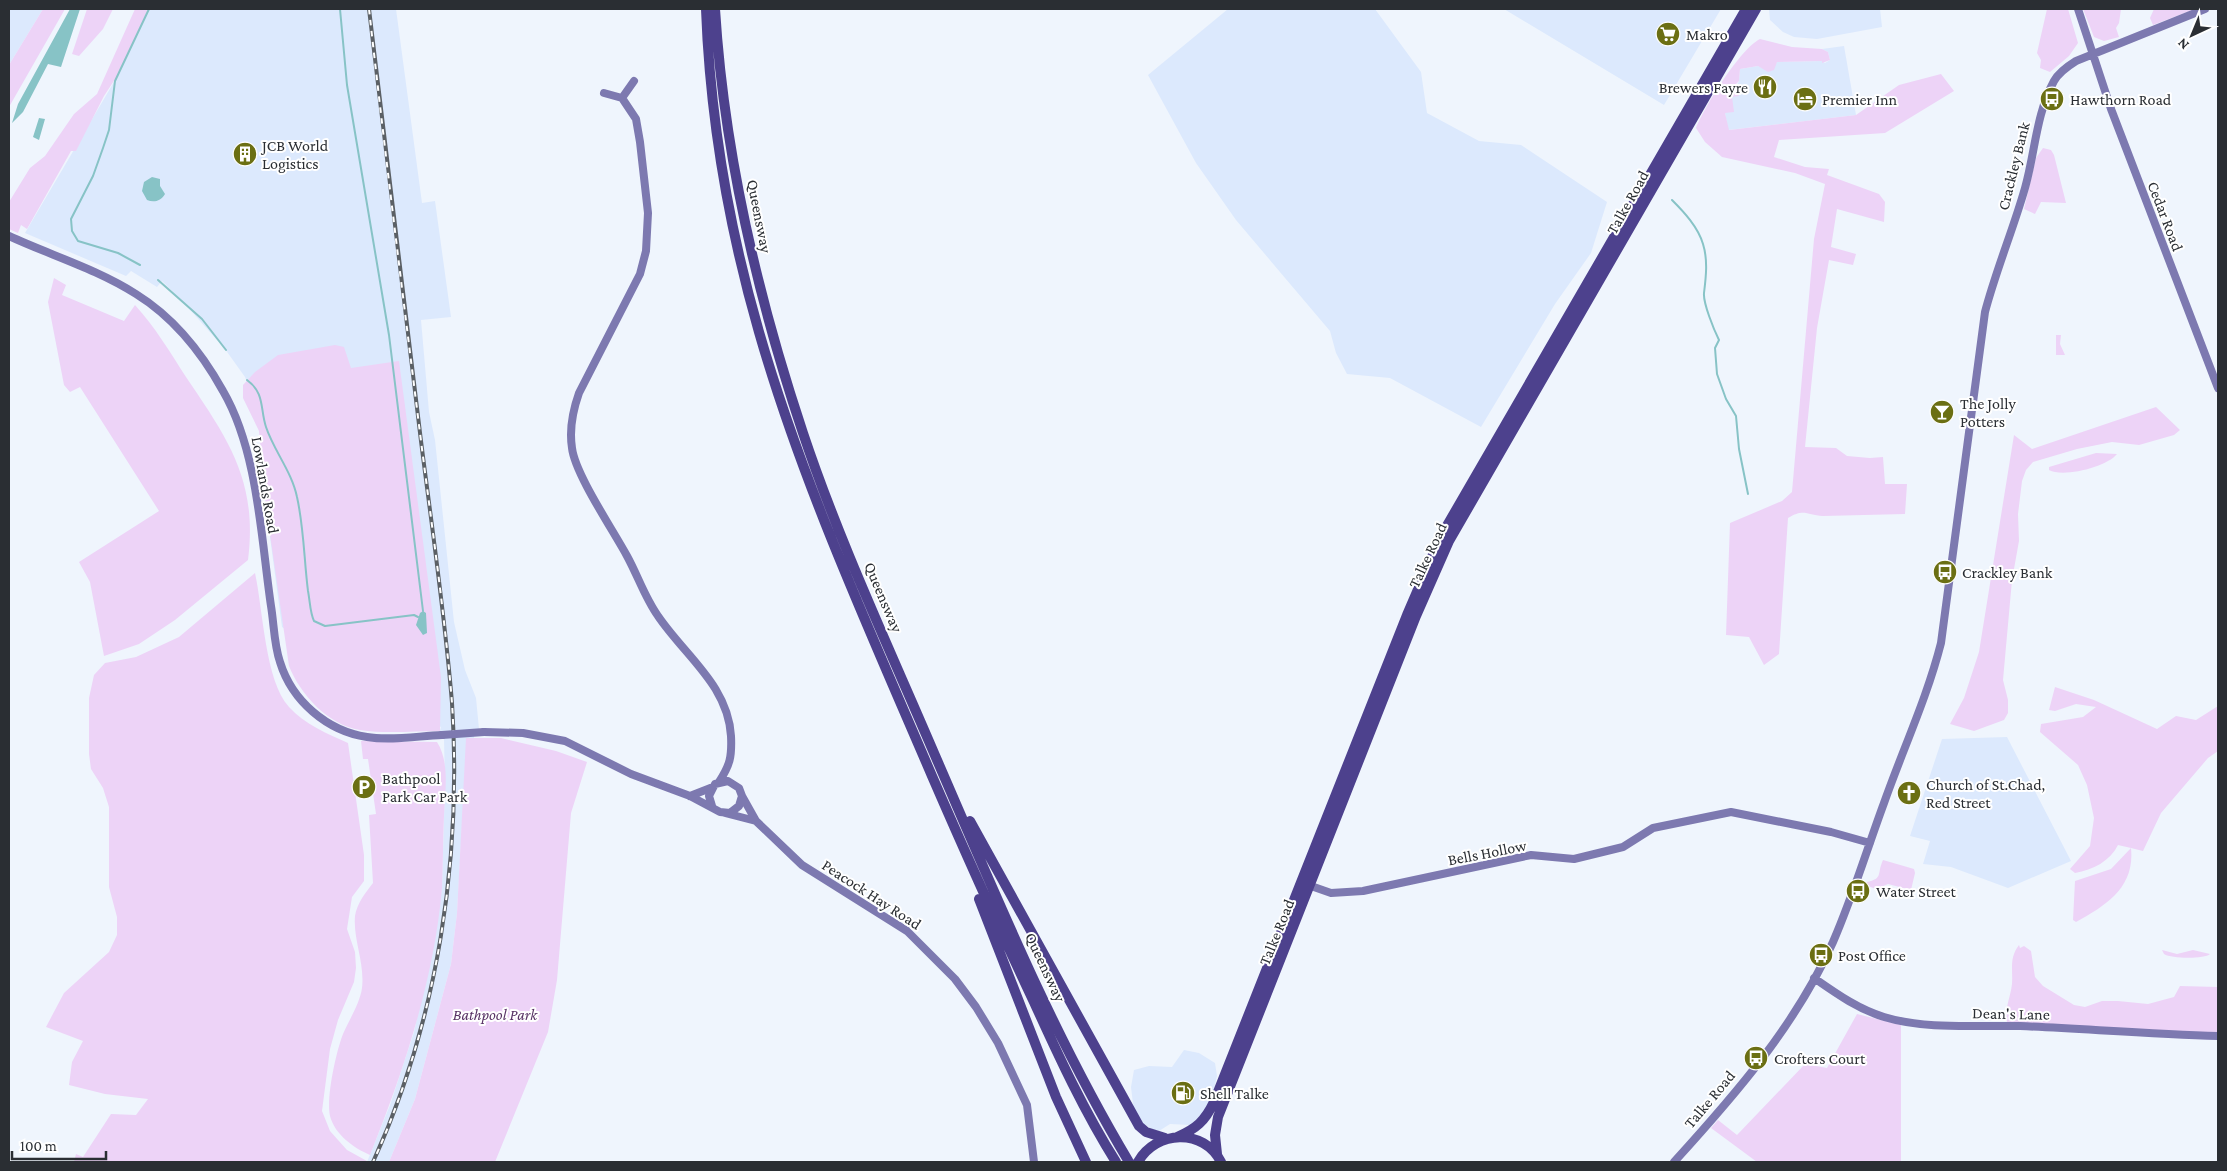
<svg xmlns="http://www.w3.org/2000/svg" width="2227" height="1171" viewBox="0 0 2227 1171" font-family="'Crimson Pro',serif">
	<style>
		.built { fill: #dce9fd }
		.green { fill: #edd3f7 }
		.water { fill: #87c3c6 }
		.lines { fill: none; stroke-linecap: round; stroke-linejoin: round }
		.stream { stroke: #87c3c6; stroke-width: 2 }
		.secondary { stroke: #7d79b0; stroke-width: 8 }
		.highway { stroke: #4d418d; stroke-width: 10 }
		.rail-casing { stroke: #5b6065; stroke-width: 4 }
		.rail { stroke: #fff; stroke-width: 2; stroke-dasharray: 5.5; stroke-linecap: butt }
		.secondary-bridge { stroke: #7d79b0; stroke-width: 8 }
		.labels { text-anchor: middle; stroke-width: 4; stroke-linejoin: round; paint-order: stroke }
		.poi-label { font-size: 16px; fill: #2a2e33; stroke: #fff; text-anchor: start }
		.street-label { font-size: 16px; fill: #2a2e33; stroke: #fff }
		.park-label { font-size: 16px; font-style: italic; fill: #583365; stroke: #fff }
	</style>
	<rect width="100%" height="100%" fill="#eff5fd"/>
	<path class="built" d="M 9,9 L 43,9 L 9,65 Z
		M 148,9 L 396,9 L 422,203 L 435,201 L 451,317 L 421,320 L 429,412 L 435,440 L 454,622 L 465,670 L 476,698 L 479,729 L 474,729 L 474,738 L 467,738 L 457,913 L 451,964 L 415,1099 L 389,1162 L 367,1162 L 390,1105 L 414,1032 L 436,931 L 442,888 L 445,783 L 444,739 L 442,731 L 440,731 L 441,727 L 282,627 L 266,507 L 265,427 L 245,377 L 225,349 L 184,303 L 162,281 L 157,287 L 131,271 L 126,276 L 25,233 L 121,70 Z
		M 1228,9 L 1375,9 L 1421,72 L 1427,113 L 1479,141 L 1521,145 L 1607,202 L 1591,253 L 1555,304 L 1481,427 L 1390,378 L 1347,374 L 1336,353 L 1330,331 L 1236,220 L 1196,163 L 1148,75 Z
		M 1504,9 L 1721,9 L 1664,105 Z
		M 1769,9 L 1880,9 L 1882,27 L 1817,39 L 1794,37 L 1783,32 L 1770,20 Z
		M 1844,46 L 1856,115 L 1728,130 L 1725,113 L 1739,81 L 1740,69 L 1758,66 L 1763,68 L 1777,62 L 1822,61 L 1825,63 L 1830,60 L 1828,52 L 1822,49 Z
		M 2007,737 L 2071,861 L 2008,888 L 1951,867 L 1923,864 L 1930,841 L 1910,836 L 1942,739 Z
		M 1184,1050 L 1199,1053 L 1215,1063 L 1217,1076 L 1213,1093 L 1203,1114 L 1190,1125 L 1170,1124 L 1159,1131 L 1152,1129 L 1144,1124 L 1134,1112 L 1131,1087 L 1134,1070 L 1149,1066 L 1172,1067 Z"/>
	<path class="green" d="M 43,9 L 65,9 L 9,107 L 9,65 Z
		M 87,9 L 113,9 L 103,29 L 79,56 L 72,54 Z
		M 135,9 L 148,9 L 121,70 L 104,96 L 76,151 L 71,151 L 27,229 L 21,225 L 18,233 L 9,229 L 9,202 L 30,168 L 45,156 L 74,114 L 97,94 Z
		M 2047,9 L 2068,9 L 2078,43 L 2069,56 L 2050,72 L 2040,68 L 2041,60 L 2037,53 Z
		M 2083,9 L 2121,9 L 2119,23 L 2116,28 L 2119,37 L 2104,41 L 2094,37 Z
		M 2154,9 L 2195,9 L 2153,25 L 2150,18 Z
		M 1760,39 L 1792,47 L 1822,49 L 1828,52 L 1830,60 L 1822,63 L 1822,61 L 1777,62 L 1774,70 L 1768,72 L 1758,66 L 1740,69 L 1739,81 L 1736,84 L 1739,96 L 1732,97 L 1734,112 L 1725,113 L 1729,130 L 1856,115 L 1899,85 L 1941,74 L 1954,91 L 1885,133 L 1779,140 L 1774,157 L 1805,167 L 1829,169 L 1827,175 L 1879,194 L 1885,202 L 1884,222 L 1837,209 L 1831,247 L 1856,254 L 1853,265 L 1829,260 L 1817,328 L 1805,447 L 1836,448 L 1847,456 L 1870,458 L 1883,457 L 1885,484 L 1907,484 L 1905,514 L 1823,516 C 1807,515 1804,508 1788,518 L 1779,654 L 1764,665 L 1749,637 L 1726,635 L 1730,523 L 1782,501 L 1792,492 L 1814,239 L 1825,184 L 1795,173 L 1722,157 L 1705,142 L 1696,128 C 1705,106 1740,49 1760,39 Z
		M 2043,148 L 2051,150 L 2054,155 L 2066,203 L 2041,202 L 2035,214 L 2024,209 L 2036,158 Z
		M 54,278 L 66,285 L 62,295 L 124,321 L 135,305 C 155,327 170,352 186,377 C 228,439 258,481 248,560 L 175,620 L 139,644 L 104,656 L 90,582 L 79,562 L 159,511 L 80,387 L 70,392 L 64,385 L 48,302 Z
		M 2056,335 L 2061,335 L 2060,344 L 2065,355 L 2056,355 Z
		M 335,345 L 344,347 L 351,368 L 399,361 L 441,677 L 440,731 C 414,731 385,734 360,730 C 328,725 300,694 289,666 L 266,507 L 259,431 L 243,398 L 243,385 L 255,372 L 278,355 Z
		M 2156,407 L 2180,430 L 2174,435 L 2139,445 L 2112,442 L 2077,449 L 2033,462 L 2026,470 L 2022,481 L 2018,514 L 2019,541 L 2012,580 L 2003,680 L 2008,700 L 2008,713 L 2004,720 L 1974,731 L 1950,724 L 1964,698 L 1979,652 L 2014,435 L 2032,449 Z
		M 2096,453 L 2117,454 C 2107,467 2063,478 2049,470 L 2049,467 Z
		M 255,573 C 263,609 265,681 289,707 C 304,724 328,734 348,743 L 364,855 L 364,881 L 352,897 L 347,929 L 355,952 L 356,968 L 354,982 L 338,1020 L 330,1049 L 322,1111 L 330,1131 L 338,1140 L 347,1150 L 367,1161 L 74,1162 L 76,1154 L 83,1157 L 111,1114 L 136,1115 L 148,1099 L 105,1094 L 69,1085 L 72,1062 L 83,1041 L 46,1027 L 64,993 L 109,952 L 117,935 L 117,917 L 109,887 L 109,807 L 103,788 L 91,769 L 89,754 L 89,698 L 94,675 L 105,663 L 136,657 L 179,637 Z
		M 2055,687 L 2094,700 L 2157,729 L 2176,716 L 2196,720 L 2218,706 L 2218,751 L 2208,758 L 2161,813 L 2143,851 L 2131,848 C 2135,887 2107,905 2076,922 L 2073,920 L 2075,881 L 2111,869 L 2131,848 L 2118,845 C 2110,861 2093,870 2075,873 L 2070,869 L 2090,846 L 2094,818 L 2087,785 L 2078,765 L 2040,732 L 2041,724 L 2083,717 L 2096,707 L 2076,704 L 2055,711 L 2049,710 Z
		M 466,738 L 501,738 L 556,751 L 587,762 L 571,813 L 557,980 L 548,1032 L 495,1162 L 389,1162 L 415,1099 L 451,964 L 457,913 Z
		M 361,741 L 437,742 C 450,762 445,792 444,816 C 443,840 443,864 442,888 C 434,980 404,1070 370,1155 C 354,1148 335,1135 330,1116 C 326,1098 336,1052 343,1034 C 349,1020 360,1003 362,988 C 365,963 353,940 355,916 C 357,903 366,892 373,883 L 369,815 L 376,814 L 368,759 L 363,759 Z
		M 1883,860 L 1914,869 L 1915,873 L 1911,890 L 1888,884 L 1876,889 L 1868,886 L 1867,890 L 1860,888 L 1862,883 C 1885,879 1876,875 1883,860 Z
		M 2019,945 L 2020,948 L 2024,946 L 2031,951 L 2035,977 L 2043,986 L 2074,1005 L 2085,1007 L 2102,1001 L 2118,1001 L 2148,1004 L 2174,997 L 2180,986 L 2218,987 L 2218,1033 L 2007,1023 C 2005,1005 2010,1000 2012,984 C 2013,969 2009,958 2019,945 Z
		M 2162,950 L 2177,954 L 2193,950 L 2210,954 C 2205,959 2172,959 2164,954 Z
		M 1857,1014 L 1901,1025 L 1901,1162 L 1757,1162 L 1711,1128 L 1718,1120 L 1737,1135 L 1805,1064 L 1827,1068 Z"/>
	<path class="water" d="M 70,9 L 80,9 L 61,67 L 48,64 L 23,112 L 12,123 L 18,104 Z
		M 39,118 L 45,119 L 39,140 L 33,137 Z
		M 152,177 L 160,179 L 160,186 L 165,194 C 161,201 154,203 147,200 L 142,191 L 144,182 Z
		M 423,611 L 426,613 L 427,633 L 423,635 L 416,625 L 420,613 Z"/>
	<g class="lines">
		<path class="stream" d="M 340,9 L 347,85 L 389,335 L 423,611
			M 1672,200 C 1684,212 1698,227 1703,244 C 1708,260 1706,277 1704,293 C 1703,303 1714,330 1719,340 L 1715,348 L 1717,374 L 1726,399 L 1736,416 L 1739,449 L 1748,494
			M 140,265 L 118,253 L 78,241 L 72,231 L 71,219 L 93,176 L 103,148 L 109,130 L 115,81 L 149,9
			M 158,280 L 202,319 L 226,350
			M 247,380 C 265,393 260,409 266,427 C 274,451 292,472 297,497 C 304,528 304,560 308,591 C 310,601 310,613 314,621 L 325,626 L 414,615 L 418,617"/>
		<path class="secondary" d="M 2078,9 L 2111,109 L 2218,388
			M 604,93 L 622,98 L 636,119 L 640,142 L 648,213 L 646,251 L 640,274 L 579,393 C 573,410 569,429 572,448 C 575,474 613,530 627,556 C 638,576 645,598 658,616 C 685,656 728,685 731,736 C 732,757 730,765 719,782
			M 622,98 L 634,81
			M 9,236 C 50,255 97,269 136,294 C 173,317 202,353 223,391 C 258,451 261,538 271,606 C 274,624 274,645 280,662 C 292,701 327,731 367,737 C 391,741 418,736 442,735
			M 484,732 L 523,733 L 565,741 L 631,774 L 690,796 L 720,812 L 730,813 L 739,806 L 742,796 L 739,788 L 728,781 L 715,784 L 709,796 L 712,806
			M 690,796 L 713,787
			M 742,796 L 756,821
			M 725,813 L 756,821 L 802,865 L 907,931 L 955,979 L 976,1007 L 998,1043 L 1027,1105 L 1034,1162
			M 1311,886 L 1331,893 L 1363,891 L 1531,855 L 1574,859 L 1623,847 L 1653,828 L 1731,812 L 1831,832 L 1870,843
			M 1814,978 C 1837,994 1858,1009 1884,1017 C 1927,1030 1976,1025 2020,1026 C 2086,1029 2152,1034 2218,1036
			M 1674,1162 C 1735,1095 1796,1025 1833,942 C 1853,896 1867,849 1884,803 C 1903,749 1927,698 1941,643 L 1985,312 C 1996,270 2013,230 2025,188 C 2035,153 2036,114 2054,81 C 2059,72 2068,66 2076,61 L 2205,9"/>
		<path class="highway" d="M 706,9 C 710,117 729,228 759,332 C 803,485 870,631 932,776 C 965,852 999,928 1034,1002 C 1059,1057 1084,1111 1116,1162
			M 715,9 C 724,153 757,295 803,433 C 840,544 891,652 937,760 C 996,896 1053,1035 1129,1162
			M 970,821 L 1139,1126 L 1146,1132 L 1165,1138
			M 979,899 L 1056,1097 L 1086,1162
			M 1177,1137 C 1196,1129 1205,1121 1214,1102 L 1407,615 L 1441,536 L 1746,9
			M 1217,1154 L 1215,1135 L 1218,1117 L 1416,616 L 1449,541 L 1756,9
			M 1138,1162 C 1156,1130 1204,1128 1221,1162"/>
		<g class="rail-casing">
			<path id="rail" d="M 369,9 C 385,153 403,297 421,441 C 432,528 445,616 452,703 C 462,859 438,1020 373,1162"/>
		</g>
		<use href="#rail" class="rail"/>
		<path class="secondary-bridge" d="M 442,735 L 484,732"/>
	</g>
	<defs>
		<g id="supermarket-disc" transform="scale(1.25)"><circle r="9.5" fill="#6b6f13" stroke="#fff"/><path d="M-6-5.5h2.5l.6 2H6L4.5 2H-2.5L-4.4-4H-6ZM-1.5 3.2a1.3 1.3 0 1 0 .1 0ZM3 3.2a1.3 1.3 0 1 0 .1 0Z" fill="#fff"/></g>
		<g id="restaurant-disc" transform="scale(1.25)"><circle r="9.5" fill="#6b6f13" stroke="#fff"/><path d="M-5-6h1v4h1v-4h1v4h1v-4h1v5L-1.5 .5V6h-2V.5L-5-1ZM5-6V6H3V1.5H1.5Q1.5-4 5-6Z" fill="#fff"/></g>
		<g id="hotel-disc" transform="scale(1.25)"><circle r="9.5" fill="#6b6f13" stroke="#fff"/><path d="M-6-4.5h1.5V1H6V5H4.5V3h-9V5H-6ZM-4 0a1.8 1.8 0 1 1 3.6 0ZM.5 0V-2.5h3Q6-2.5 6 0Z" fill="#fff"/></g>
		<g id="bus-disc" transform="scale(1.25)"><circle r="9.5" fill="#6b6f13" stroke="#fff"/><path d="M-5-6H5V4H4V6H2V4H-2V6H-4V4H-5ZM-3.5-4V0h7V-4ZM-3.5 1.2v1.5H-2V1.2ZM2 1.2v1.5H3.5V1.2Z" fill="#fff"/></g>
		<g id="building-disc" transform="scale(1.25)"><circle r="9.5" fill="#6b6f13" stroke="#fff"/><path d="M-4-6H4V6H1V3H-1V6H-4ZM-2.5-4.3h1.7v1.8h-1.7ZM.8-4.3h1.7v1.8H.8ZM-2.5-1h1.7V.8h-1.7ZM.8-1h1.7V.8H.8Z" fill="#fff"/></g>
		<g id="bar-disc" transform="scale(1.25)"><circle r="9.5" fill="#6b6f13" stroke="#fff"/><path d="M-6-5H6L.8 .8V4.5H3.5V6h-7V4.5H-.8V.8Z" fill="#fff"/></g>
		<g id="parking-disc" transform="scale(1.25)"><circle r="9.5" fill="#6b6f13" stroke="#fff"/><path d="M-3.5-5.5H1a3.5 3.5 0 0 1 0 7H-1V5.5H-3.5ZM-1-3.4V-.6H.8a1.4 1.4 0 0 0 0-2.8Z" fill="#fff"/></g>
		<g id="church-disc" transform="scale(1.25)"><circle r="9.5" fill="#6b6f13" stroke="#fff"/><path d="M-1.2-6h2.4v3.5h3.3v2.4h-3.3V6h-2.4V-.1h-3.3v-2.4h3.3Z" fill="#fff"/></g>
		<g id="fuel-disc" transform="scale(1.25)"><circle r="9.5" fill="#6b6f13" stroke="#fff"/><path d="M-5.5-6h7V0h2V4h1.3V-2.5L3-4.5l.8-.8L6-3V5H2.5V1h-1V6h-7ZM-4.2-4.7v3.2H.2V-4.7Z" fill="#fff"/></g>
	</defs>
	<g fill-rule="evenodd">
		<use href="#supermarket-disc" x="1668" y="34"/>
		<use href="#restaurant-disc" x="1765" y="87"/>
		<use href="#hotel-disc" x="1805" y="99"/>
		<use href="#bus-disc" x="2052" y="99"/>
		<use href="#building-disc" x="245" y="154"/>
		<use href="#bar-disc" x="1942" y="412"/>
		<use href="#bus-disc" x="1945" y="572"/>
		<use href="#parking-disc" x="364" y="787"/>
		<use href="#church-disc" x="1909" y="793"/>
		<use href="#bus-disc" x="1858" y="891"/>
		<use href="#bus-disc" x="1821" y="955"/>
		<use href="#bus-disc" x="1756" y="1058"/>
		<use href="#fuel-disc" x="1183" y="1093"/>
	</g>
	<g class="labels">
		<g class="poi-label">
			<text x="1686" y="40">Makro</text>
			<text x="1748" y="93" text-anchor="end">Brewers Fayre</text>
			<text x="1822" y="105">Premier Inn</text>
			<text x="2070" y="105">Hawthorn Road</text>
			<text x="262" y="151">JCB World<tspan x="262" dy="18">Logistics</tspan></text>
			<text x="1960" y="409">The Jolly<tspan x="1960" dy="18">Potters</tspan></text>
			<text x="1962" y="578">Crackley Bank</text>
			<text x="382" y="784">Bathpool<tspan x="382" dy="18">Park Car Park</tspan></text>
			<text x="1926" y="790">Church of St.Chad,<tspan x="1926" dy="18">Red Street</tspan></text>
			<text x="1876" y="897">Water Street</text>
			<text x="1838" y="961">Post Office</text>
			<text x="1774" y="1064">Crofters Court</text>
			<text x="1200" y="1099">Shell Talke</text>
		</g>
		<g class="street-label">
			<text transform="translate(2013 166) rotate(-76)" y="6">Crackley Bank</text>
			<text transform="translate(1627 202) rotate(-61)" y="6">Talke Road</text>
			<text transform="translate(760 216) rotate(79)" y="6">Queensway</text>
			<text transform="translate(2166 216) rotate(69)" y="6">Cedar Road</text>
			<text transform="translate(266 485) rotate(80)" y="6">Lowlands Road</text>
			<text transform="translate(1427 555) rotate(-65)" y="6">Talke Road</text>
			<text transform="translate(884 597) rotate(67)" y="6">Queensway</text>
			<text transform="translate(1487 852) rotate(-11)" y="6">Bells Hollow</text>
			<text transform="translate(872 894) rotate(33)" y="6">Peacock Hay Road</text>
			<text transform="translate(1276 932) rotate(-68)" y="6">Talke Road</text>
			<text transform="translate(1046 967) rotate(65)" y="6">Queensway</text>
			<text transform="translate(2011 1013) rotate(1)" y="6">Dean's Lane</text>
			<text transform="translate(1709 1099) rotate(-50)" y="6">Talke Road</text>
		</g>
		<g class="park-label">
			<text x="495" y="1020">Bathpool Park</text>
		</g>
	</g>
	<rect width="2227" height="1171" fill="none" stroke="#2a2e33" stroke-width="20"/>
	<g transform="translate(2192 35) rotate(224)" stroke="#ffffff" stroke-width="4" paint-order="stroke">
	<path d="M0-4L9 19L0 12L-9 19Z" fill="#2a2e33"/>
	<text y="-8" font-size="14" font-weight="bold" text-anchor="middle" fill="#2a2e33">N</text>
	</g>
	<path d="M12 1151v8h94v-8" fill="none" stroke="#2a2e33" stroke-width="2.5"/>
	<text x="20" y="1151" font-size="15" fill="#2a2e33" stroke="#ffffff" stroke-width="4" paint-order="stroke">100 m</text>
</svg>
